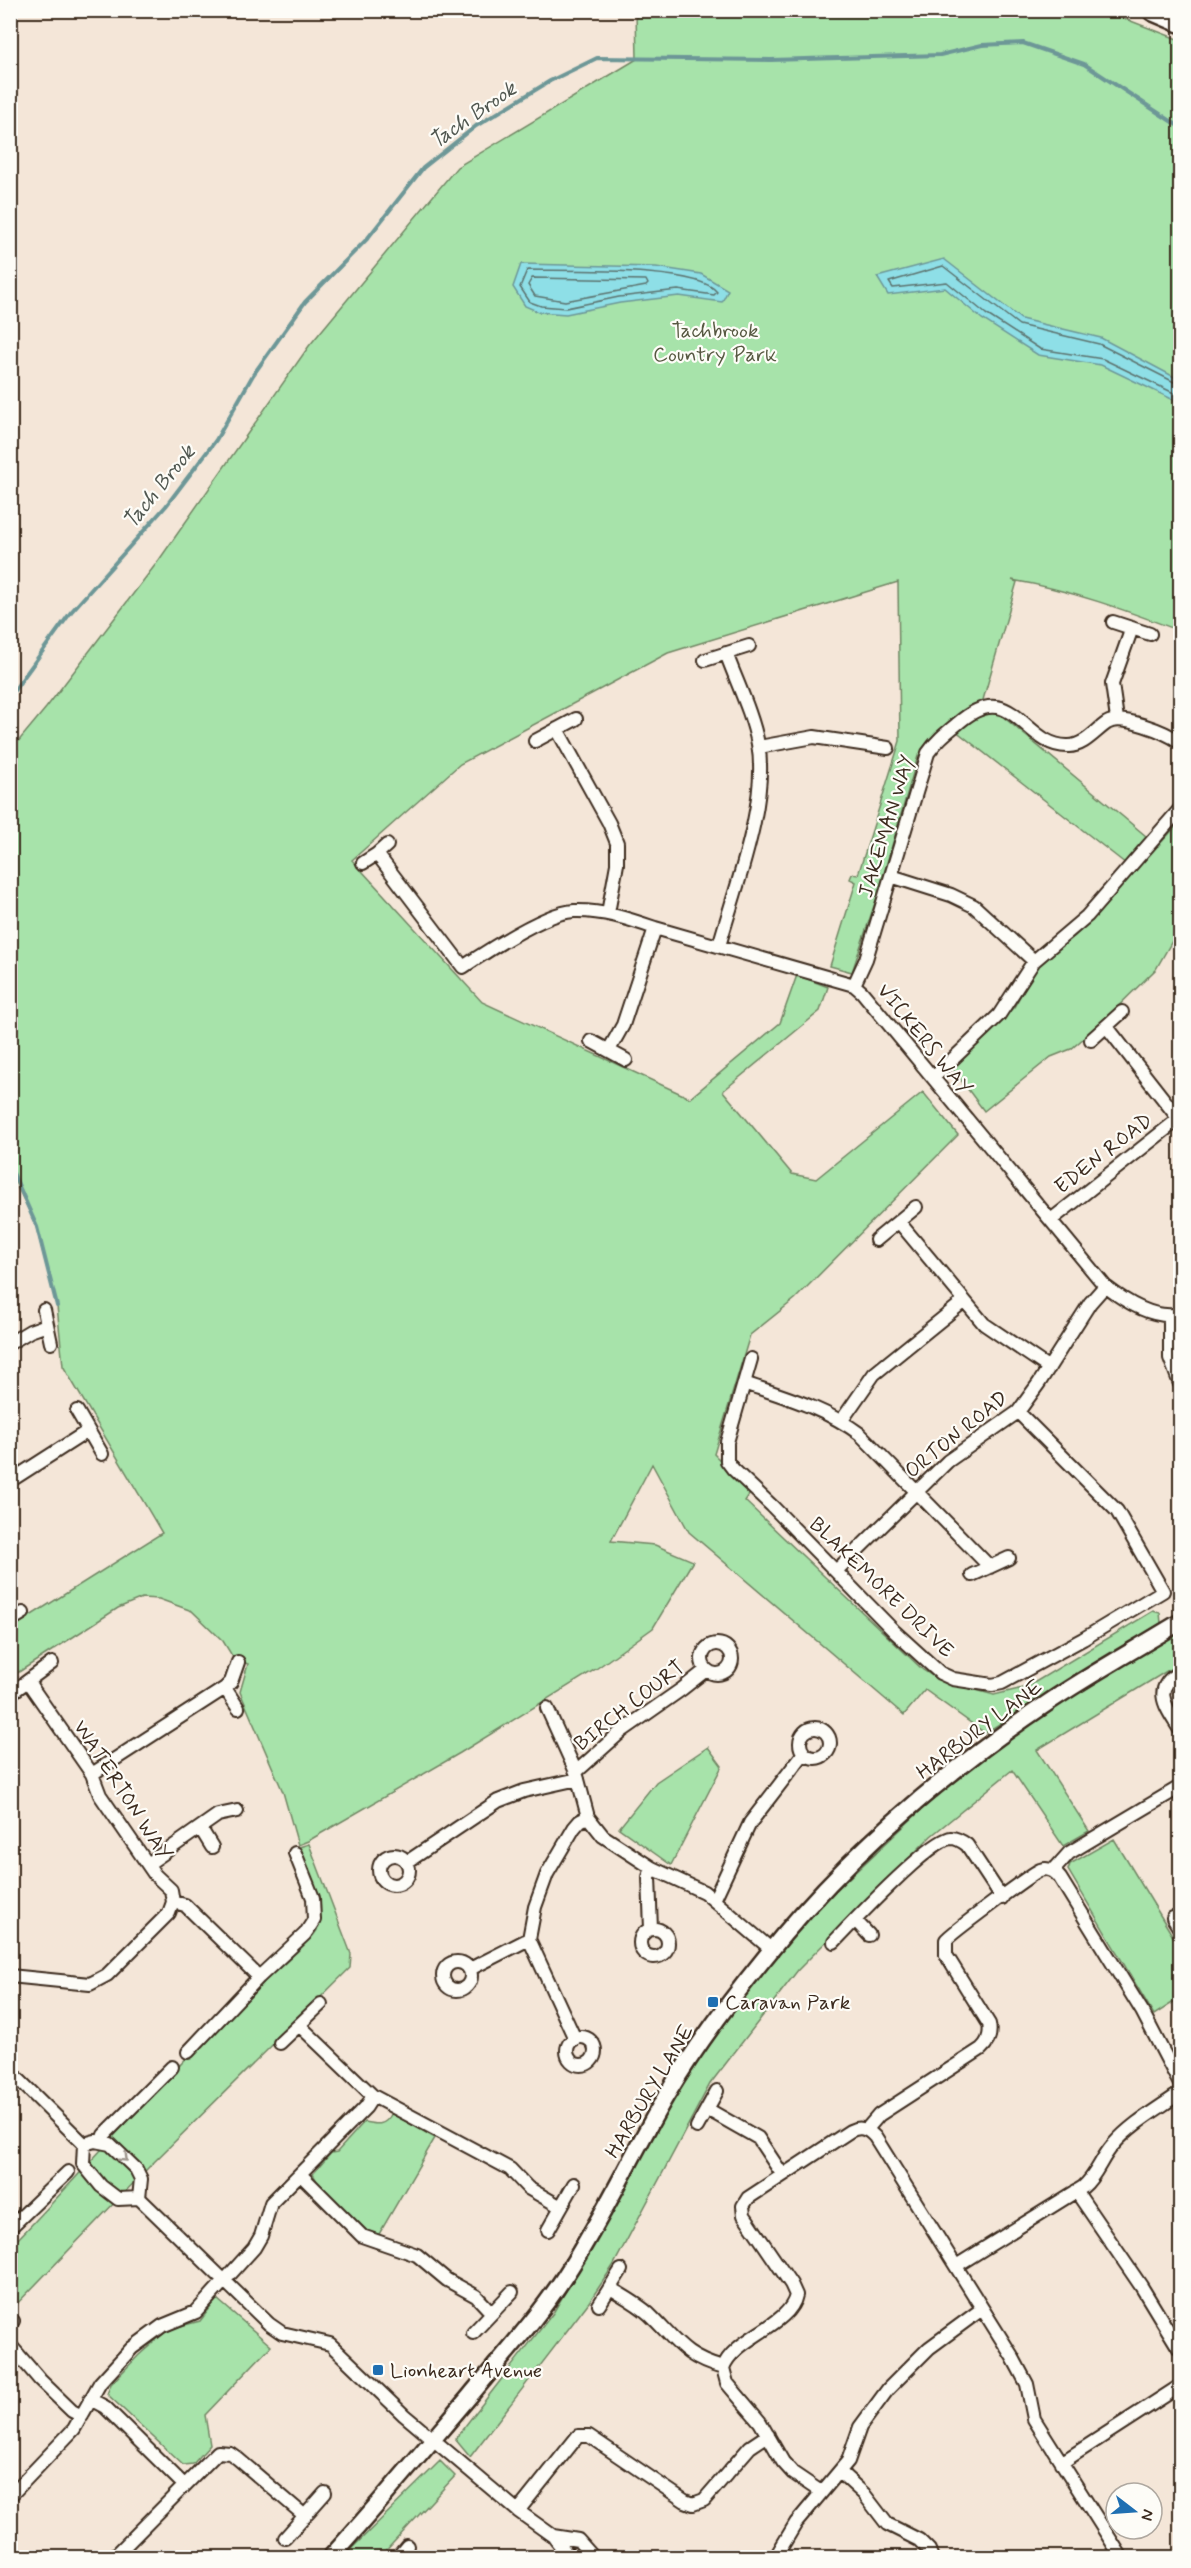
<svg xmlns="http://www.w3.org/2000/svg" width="1191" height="2568" viewBox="0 0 1191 2568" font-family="Mynerve,sans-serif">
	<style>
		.green { fill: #a7e3aa; stroke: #718664; stroke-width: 1.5 }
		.water { fill: #8edfe7; stroke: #6d9797; stroke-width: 1.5 }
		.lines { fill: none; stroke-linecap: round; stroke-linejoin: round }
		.shore { stroke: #5c726e; stroke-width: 1.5 }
		.stream { stroke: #6d9797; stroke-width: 4 }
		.minor-casing { stroke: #3b2a1e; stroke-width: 16 }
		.tertiary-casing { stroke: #3b2a1e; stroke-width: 20 }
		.trunk-casing { stroke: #3b2a1e; stroke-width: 26 }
		.minor { stroke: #fdfcf7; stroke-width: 12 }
		.tertiary { stroke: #fdfcf7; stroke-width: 15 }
		.trunk { stroke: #fdfcf7; stroke-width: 21 }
		.oneway { stroke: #9c938a }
		.poi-dot { fill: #1f6fb2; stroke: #fdfcf7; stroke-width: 2 }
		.labels { text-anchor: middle; stroke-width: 4.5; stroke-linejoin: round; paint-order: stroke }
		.park-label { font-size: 21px; fill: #565841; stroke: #fdfcf7 }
		.street-label { font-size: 21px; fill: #3b2a1e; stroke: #fdfcf7 }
		.poi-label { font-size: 21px; fill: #3b2a1e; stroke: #fdfcf7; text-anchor: start }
		.water-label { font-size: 22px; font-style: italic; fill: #505750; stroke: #fdfcf7 }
	</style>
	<rect width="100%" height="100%" fill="#f4e6d8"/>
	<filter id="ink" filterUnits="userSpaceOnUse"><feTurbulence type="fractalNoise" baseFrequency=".0167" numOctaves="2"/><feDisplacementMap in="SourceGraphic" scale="12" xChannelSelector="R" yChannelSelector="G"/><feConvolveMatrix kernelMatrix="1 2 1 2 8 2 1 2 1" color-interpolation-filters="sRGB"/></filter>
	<g filter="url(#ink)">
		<path class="green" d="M 636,11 L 1105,11 L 1180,40 L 1180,631 C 1125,610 1071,590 1012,580 L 1017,582 L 983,700 L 1158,846 L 1180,822 L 1180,927 L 1156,969 L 1099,1025 L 1071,1049 L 1051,1057 L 984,1111 L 952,1068 L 1014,1007 L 1040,961 L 1075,936 L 1135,871 L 951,727 L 918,756 L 878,894 L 852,972 L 830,966 L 856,882 L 850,879 L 852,874 L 858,875 L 900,741 L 898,582 L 668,653 L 460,764 L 352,860 L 482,1002 L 690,1098 L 780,1023 L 797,975 L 828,987 L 820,1011 L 723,1091 L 792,1174 L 816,1179 L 923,1092 L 958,1135 L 795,1299 L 750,1335 L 714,1454 L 751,1492 L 745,1501 L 923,1670 L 939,1680 L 994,1695 L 1027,1687 L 1153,1611 L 1160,1613 L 1161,1623 L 985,1733 L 925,1690 L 904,1715 L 689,1532 L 652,1464 L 611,1541 L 655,1545 L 693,1561 L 653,1628 L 596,1669 L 460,1753 L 308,1841 L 298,1845 L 283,1792 L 240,1692 L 248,1664 L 234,1659 L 223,1641 L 192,1611 L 159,1599 L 142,1598 L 118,1608 L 11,1677 L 11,1628 L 162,1533 L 63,1366 L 57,1306 L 35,1223 L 11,1174 L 11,750 L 46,708 L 159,560 L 309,346 L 457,167 L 637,59 Z
			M 1180,1630 L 1180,1663 L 1037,1750 L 1089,1831 L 1063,1846 L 1012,1770 L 931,1836 L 798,1970 L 710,2084 L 613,2266 L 589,2302 L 470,2457 L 455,2439 L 553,2313 L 614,2209 L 665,2109 L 763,1959 L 952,1781 L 1052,1700 Z
			M 708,1747 L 722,1766 L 671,1865 L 619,1828 L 656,1782 Z
			M 1114,1839 L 1180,1948 L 1180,1998 L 1154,2015 L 1068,1870 L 1070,1864 Z
			M 309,1844 L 351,1954 L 350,1968 L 148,2168 L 11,2310 L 11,2246 C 92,2163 167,2073 252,1993 C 262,1983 314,1939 317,1930 C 325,1908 306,1869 299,1847 Z
			M 392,2113 L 435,2138 L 378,2236 L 370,2234 L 318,2183 L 313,2174 L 331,2153 L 337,2152 L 364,2122 C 378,2125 385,2126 392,2113 Z
			M 217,2299 L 271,2346 L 205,2415 L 210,2445 L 193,2464 L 183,2465 L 107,2394 L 111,2384 L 139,2355 L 169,2329 L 200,2321 Z
			M 440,2461 L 455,2476 L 380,2557 L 343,2557 Z"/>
		<path class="water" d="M 944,259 L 1021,319 L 1101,338 L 1180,380 L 1180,403 L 1101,365 L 1038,355 L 982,319 L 945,288 L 888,295 L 877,277 Z
			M 521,264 L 656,267 L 701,274 L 728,290 L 722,302 L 679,296 L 620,303 L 566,314 L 539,312 L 525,306 L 513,287 Z"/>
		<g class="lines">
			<path class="shore" d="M 527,270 C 562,271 699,266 717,292 L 714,295 L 678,290 L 619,297 L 566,308 L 541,306 L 530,302 L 520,287 Z
				M 532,278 L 646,280 L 648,284 L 646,286 L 565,301 L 535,296 L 528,285 Z
				M 1180,385 L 1099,344 L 1019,325 L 943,266 L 889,282 L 893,288 L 947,282 L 986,314 L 1040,349 L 1103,359 L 1180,396"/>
			<path class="stream" d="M 10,696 L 71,612 L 166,506 L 216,440 L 253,375 L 305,302 L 367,239 L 423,168 L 476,126 L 550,81 L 597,58 L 771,60 L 940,55 L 982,45 L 1023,43 L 1084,64 L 1180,127
				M 10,1166 L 37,1227 L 57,1306"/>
			<g class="minor-casing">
				<path id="minor" d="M 1113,622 L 1150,634
					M 705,660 L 749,646
					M 1117,719 L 1112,684 L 1132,628
					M 557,729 L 609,823 L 617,843 L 617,864 L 608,913
					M 535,741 L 576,719
					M 759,747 L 814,737 L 888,748
					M 377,854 L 387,845
					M 363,863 L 377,854 L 463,967 C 487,951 547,912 574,911 C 602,910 629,919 655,928 L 854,985 L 862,992 L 1105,1286 C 1126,1302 1154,1320 1180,1314
					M 891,876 L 951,895 L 974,906 L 1034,961
					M 719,946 C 735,888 769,802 758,744 C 752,713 737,683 726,653
					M 854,985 L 866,959 L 928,753 C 936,741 946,733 957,724 C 1013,674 1023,748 1069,746 C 1084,746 1095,731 1107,723 C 1122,714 1166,732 1180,742
					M 1107,1027 L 1179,1119
					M 1091,1040 L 1122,1012
					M 591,1041 L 626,1060
					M 609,1050 L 623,1025 L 655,928
					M 933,1078 L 999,1015 L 1034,961 L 1087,916 L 1180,809
					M 1051,1220 L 1180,1118
					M 899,1222 L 984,1324 L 1049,1368
					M 876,1240 L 916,1207
					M 44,1310 L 51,1343
					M 1170,1317 L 1170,1358 L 1180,1384
					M 10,1343 L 30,1331 L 47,1325
					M 751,1359 L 727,1442 L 727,1461 L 733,1469 L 772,1506 L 895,1632 L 940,1673 L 953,1679 L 992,1685 L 1002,1683 L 1083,1639 L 1163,1591 L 1117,1511 L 1018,1412
					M 744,1383 C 785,1397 825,1408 860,1434 L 990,1567
					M 77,1411 L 102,1454
					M 842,1420 L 874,1374 L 963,1302
					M 10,1481 L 88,1431
					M 836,1571 L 948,1461 L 1018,1412 L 1039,1383 L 1090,1303 L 1105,1286
					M 972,1575 L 1009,1558
					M 10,1621 L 23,1613
					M702 1659a15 15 0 1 1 30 0a15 15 0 1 1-30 0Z
					M 1180,1672 C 1150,1689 1167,1708 1180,1730
					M 225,1688 L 238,1708
					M 10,1694 L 52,1663
					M 547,1708 L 576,1772 L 588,1817 L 603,1836 L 652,1868 L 704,1892 L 772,1950
					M800 1743a15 15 0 1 1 30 0a15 15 0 1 1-30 0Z
					M 576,1772 L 622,1731 L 682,1689 L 706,1670
					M 92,1774 L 225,1688 L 231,1682 L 238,1662
					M 201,1829 L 212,1847
					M379 1870a15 15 0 1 1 30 0a15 15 0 1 1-30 0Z
					M 407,1862 L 498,1801 L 524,1791 L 578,1779
					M 148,1864 L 218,1815 L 237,1811
					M 1053,1871 L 1069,1853 L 1180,1787
					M 714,1900 L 750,1823 L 804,1753
					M 173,1902 L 185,1905 L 259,1977
					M 1173,1918 L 1180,1929
					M 855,1920 L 869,1935
					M640 1943a14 14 0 1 1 28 0a14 14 0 1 1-28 0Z
					M 651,1929 L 649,1877 L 652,1868
					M 834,1942 C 851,1924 931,1839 951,1838 C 957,1838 963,1842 967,1845 L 1002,1898
					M443 1976a14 14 0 1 1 28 0a14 14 0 1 1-28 0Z
					M 470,1969 L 529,1939
					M 10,1976 L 90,1984 L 107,1975 L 169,1913 L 173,1902 L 171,1890 L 155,1875 L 100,1795 L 92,1774 L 28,1682
					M 299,2025 L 373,2096 L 510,2169 L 528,2188 L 561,2207
					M567 2051a14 14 0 1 1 28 0a14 14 0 1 1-28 0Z
					M 575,2039 L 529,1939 L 535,1907 L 547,1874 L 574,1828 L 580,1821 L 588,1817
					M 280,2043 L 321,2004
					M 188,2052 L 259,1977 L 305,1934 L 314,1920 L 313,1898 L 295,1853
					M 10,2071 L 84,2144
					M 707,2109 L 758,2138 L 782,2174
					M 697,2127 L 717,2091
					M 867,2129 L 879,2115 L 981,2049 C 989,2042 991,2034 989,2024 L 946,1955 L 946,1940 C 950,1934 1032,1873 1040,1870 C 1049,1867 1055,1871 1060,1878 L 1142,2011 L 1180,2084
					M 102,2141 L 104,2135 L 172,2067
					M 84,2144 L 95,2141 L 110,2144 L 136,2169 L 141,2179 L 139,2198
					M 84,2144 L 83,2164 L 101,2186 L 118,2199 L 139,2198
					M 301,2175 L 362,2236 L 417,2255 L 447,2280 L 476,2296 L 491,2312
					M 1076,2191 L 1141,2286 L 1180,2350
					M 139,2198 L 269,2324 L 282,2333 L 330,2344 L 404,2415 L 518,2511 L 553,2536 L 566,2553 L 573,2558
					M 10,2220 L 14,2224 L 68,2172
					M 548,2230 L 574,2184
					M 956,2266 L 1083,2187 C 1097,2175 1101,2158 1113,2145 C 1132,2123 1158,2109 1180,2093
					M 610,2288 C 623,2296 638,2304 649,2314 C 677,2341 683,2357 723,2368
					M 599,2305 L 621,2270
					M 10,2323 L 13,2321
					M 473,2333 L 512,2292
					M 10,2345 L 40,2380 L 72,2411 L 82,2416
					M 90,2399 L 105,2407 L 184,2485
					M 1061,2463 L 1180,2386
					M 840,2472 L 864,2494 L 887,2524 L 919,2540 L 929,2550 L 932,2558
					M 821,2492 L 793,2473 L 783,2462 L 760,2422 L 727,2383 L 723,2368 C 733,2338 790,2326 796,2295 L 791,2284 L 744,2215 L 743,2206 L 748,2198 L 850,2131 C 860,2126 867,2128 875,2137 L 1012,2356 L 1027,2384 L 1034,2419 L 1122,2558
					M 10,2496 L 74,2429 L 100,2383 L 132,2348 L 162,2326 L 196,2312 L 254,2248 L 261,2236 L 271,2203 L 366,2107 L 373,2096
					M 518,2511 L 578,2436 L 589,2436 L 685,2501 L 693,2504 L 704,2500 L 750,2447 L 768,2435
					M 553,2536 L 578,2540 L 594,2558
					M 285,2538 L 325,2493
					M 113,2558 L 218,2452 L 230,2453 L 237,2458 L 305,2516
					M 397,2558 L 407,2546
					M 775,2558 L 796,2523 L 848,2461 L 860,2427 L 888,2389 L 929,2348 L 982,2309"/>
			</g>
			<g class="tertiary-casing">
				<path id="tertiary" d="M 330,2558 C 378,2505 423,2451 469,2397 C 502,2357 537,2319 565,2276 C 603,2218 631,2156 666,2096 C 694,2049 728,2003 763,1960 C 842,1860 943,1773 1049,1702 C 1091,1674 1136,1649 1180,1622"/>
			</g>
			<g class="trunk-casing">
				<path id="trunk" d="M 1154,10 L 1180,21"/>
			</g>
			<use href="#minor" class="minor"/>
			<use href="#tertiary" class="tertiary"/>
			<use href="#trunk" class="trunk"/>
		</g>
		<defs><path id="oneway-chevron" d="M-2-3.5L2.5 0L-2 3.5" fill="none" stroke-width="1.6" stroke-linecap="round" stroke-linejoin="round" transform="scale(1.5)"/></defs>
		<use class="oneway" href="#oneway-chevron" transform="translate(124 2158) rotate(44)"/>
	</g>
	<g class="poi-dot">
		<rect x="707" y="1996" width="12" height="12" rx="3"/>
		<rect x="372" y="2364" width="12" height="12" rx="3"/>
	</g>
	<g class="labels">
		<g class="park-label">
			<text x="715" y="337">Tachbrook<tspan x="715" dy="24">Country Park</tspan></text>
		</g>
		<g class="street-label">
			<text transform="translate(886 826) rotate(-73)" y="7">JAKEMAN WAY</text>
			<text transform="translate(925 1039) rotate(51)" y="7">VICKERS WAY</text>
			<text transform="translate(1103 1153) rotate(-38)" y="7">EDEN ROAD</text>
			<text transform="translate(956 1434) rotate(-39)" y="7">ORTON ROAD</text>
			<text transform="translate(882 1587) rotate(44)" y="7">BLAKEMORE DRIVE</text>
			<text transform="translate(629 1705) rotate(-38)" y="7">BIRCH COURT</text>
			<text transform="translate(979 1729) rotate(-37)" y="7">HARBURY LANE</text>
			<text transform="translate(123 1790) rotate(57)" y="7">WATERTON WAY</text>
			<text transform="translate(649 2091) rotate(-59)" y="7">HARBURY LANE</text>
		</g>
		<g class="poi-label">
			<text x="725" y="2009">Caravan Park</text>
			<text x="390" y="2377">Lionheart Avenue</text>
		</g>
		<g class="water-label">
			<text transform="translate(472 114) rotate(-35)" y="8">Tach Brook</text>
			<text transform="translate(158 486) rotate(-51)" y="8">Tach Brook</text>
		</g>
	</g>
	<rect width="1191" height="2568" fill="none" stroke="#fdfcf7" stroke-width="36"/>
	<rect x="18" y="18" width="1155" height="2532" fill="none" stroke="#3b2a1e" stroke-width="2" filter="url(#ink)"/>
	<g transform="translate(1134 2511) rotate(107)"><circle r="28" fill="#fdfcf7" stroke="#afa8a0" stroke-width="1.5"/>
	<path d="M0-4.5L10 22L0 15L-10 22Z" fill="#1f6fb2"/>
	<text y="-9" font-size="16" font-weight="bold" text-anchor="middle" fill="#3b2a1e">N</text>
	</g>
</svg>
